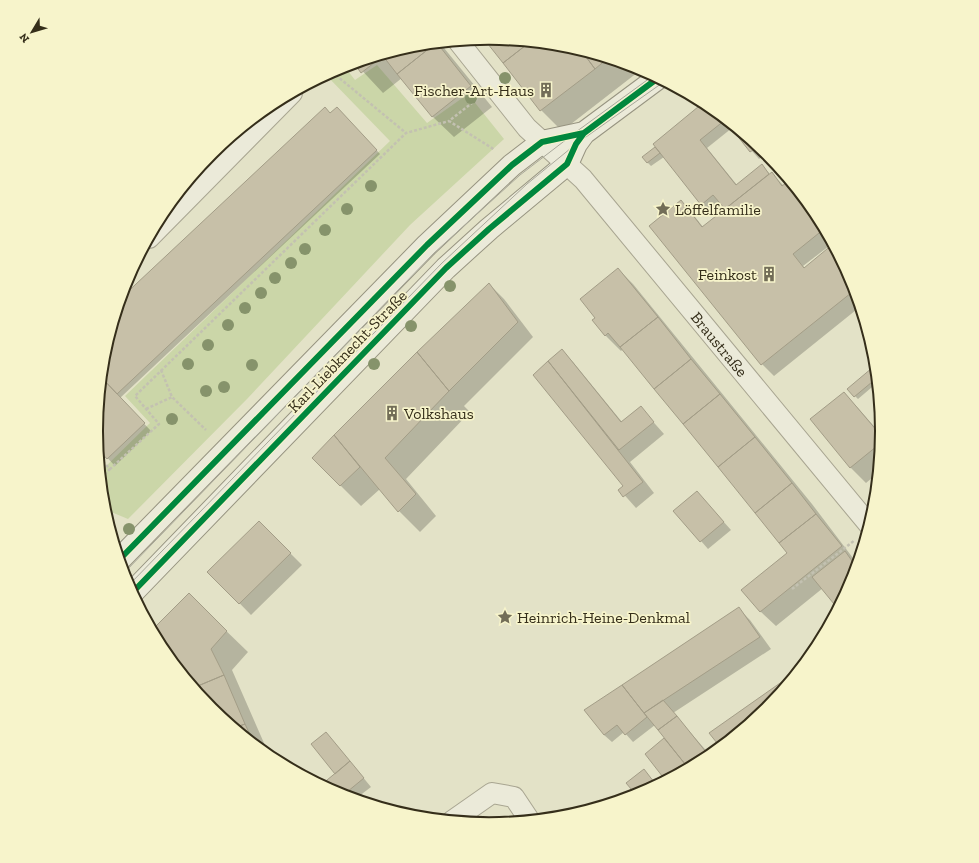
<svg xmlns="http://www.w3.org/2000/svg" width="979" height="863" viewBox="0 0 979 863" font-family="'Zilla Slab',serif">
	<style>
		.green { fill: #cbd6a8 }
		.shadow { fill: #0003 }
		.building { fill: #c7c0a8; stroke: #a39d87 }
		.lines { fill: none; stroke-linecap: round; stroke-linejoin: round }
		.minor-casing { stroke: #a8a591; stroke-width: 22 }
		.secondary-casing { stroke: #979481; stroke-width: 24 }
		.path { stroke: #c3c1b1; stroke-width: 2.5; stroke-dasharray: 3 2; stroke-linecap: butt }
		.minor { stroke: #ebead9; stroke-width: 20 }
		.secondary { stroke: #ebead9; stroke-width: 22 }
		.tram { stroke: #a9a89a; stroke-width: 1 }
		.cycleway-casing { stroke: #f7f4cb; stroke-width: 8 }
		.cycleway { stroke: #00873e; stroke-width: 6 }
		.tree { fill: #86936b }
		.labels { text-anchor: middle; stroke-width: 3.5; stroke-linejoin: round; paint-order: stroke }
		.poi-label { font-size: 16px; fill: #352e1a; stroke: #f7f4cb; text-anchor: start }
		.street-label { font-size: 16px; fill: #352e1a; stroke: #f7f4cb }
		.rim { fill: none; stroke: #352e1a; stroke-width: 2 }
	</style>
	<rect width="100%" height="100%" fill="#e3e2c7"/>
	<path class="green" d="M 377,65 L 427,123 L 468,94 L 504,139 L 410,225 L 247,399 L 128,519 L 104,509 L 100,472 L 150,423 L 125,396 L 390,141 L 326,75 L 344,66 L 355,80 Z"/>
	<path class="shadow" d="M 486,38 L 566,46 L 642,69 L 562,131 L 541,110 Z
		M 440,43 L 492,107 L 454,137 L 433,117 L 402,78 L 383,93 L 355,63 L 413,46 Z
		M 705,103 L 767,153 L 759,159 L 732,128 L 707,148 L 737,185 L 762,166 L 769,173 L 725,208 L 720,202 L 709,211 L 701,204 L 664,157 L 651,166 L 647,162 L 659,150 L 654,144 Z
		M 337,108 L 380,154 L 120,398 L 151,431 L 115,466 L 98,448 L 96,431 L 104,355 L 120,302 Z
		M 772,174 L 784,186 L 817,213 L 833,243 L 803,266 L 805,268 L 834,245 L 853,281 L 861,306 L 774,376 L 762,364 L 650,226 L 681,202 L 692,213 L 703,227 Z
		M 618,269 L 633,284 L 812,504 L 856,562 L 854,563 L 858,567 L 853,582 L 839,608 L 823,588 L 776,626 L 761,612 L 743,590 L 788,553 L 623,349 L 621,351 L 606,336 L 593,320 L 597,318 Z
		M 489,284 L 504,299 L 533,337 L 464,406 L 470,412 L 406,479 L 436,516 L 420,532 L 399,511 L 380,489 L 361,506 L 313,458 Z
		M 562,351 L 573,362 L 622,422 L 640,407 L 664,434 L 630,462 L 654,493 L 636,508 L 620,490 L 625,486 L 535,375 Z
		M 877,372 L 878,382 L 858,399 L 848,389 Z
		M 844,393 L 858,408 L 879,432 L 883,432 L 879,472 L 866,483 L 851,468 L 812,419 Z
		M 697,492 L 731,530 L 708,549 L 675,511 Z
		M 259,522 L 302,565 L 251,615 L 209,572 Z
		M 189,595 L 248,652 L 232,670 L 271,759 L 211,710 L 162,650 L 152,631 Z
		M 739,609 L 750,620 L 771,649 L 673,713 L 711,756 L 667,780 L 646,754 L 666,738 L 655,725 L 633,742 L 624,732 L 612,742 L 604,735 L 623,686 Z
		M 333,741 L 371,787 L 354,800 L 339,795 L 321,786 L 336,774 Z
		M 644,771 L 658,785 L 638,796 L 628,783 Z"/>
	<path class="building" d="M 490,38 L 530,42 L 503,63 L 484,39 Z
		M 530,42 L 566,46 L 581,50 L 595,69 L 540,111 L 503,63 Z
		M 436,43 L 437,43 L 471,86 L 432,117 L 397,74 Z
		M 436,43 L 397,74 L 383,56 L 361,73 L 354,63 L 413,46 Z
		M 581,50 L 608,58 L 595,69 Z
		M 704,102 L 759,146 L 750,152 L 725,120 L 700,140 L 736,185 L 762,164 L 769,174 L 725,209 L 713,195 L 701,205 L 653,144 Z
		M 325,107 L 330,113 L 337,107 L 377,150 L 117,394 L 101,377 L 104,355 L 120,299 Z
		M 655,147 L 660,153 L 647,163 L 642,157 Z
		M 772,172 L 782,186 L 790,180 L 817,213 L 828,234 L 824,229 L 793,254 L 804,268 L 833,244 L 853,281 L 856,289 L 761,365 L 649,226 L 681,200 L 702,227 Z
		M 618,268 L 658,317 L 620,347 L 608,333 L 605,336 L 592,320 L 595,318 L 580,299 Z
		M 489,283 L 518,322 L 449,391 L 417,352 Z
		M 658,317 L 691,359 L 654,389 L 620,347 Z
		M 562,349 L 621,422 L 641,406 L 654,422 L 619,450 L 548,361 Z
		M 417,352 L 449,391 L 385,458 L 416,494 L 398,512 L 334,435 Z
		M 691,359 L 720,394 L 683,424 L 654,389 Z
		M 548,361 L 643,482 L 623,497 L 618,490 L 623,486 L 533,375 Z
		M 872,368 L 877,371 L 878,377 L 854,397 L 847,389 Z
		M 101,377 L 145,423 L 107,459 L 98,449 L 96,431 Z
		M 844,392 L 878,432 L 883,428 L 883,432 L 882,442 L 850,468 L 810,419 Z
		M 720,394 L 755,437 L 718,467 L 683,424 Z
		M 334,435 L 360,467 L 340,486 L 312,458 Z
		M 755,437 L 792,483 L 755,513 L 718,467 Z
		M 792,483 L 816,514 L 779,543 L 755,513 Z
		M 697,491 L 724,522 L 700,542 L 673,511 Z
		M 816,514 L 842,546 L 760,612 L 741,590 L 787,553 L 779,543 Z
		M 259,521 L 291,553 L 239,604 L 207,572 Z
		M 845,551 L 857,568 L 853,582 L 847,594 L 834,604 L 812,577 Z
		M 189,593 L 227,631 L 211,649 L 224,675 L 193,688 L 162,650 L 152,630 Z
		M 739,607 L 760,637 L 644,713 L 622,685 Z
		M 224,675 L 245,724 L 234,728 L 211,710 L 193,688 Z
		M 783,681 L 787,686 L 768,710 L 721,748 L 709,733 Z
		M 622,685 L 647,717 L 625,735 L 617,725 L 604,735 L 584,710 Z
		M 663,700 L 677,716 L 658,730 L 644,713 Z
		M 677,716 L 710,757 L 689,769 L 658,730 Z
		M 245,724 L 255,745 L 234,728 Z
		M 326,732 L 350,761 L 335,774 L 311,744 Z
		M 664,738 L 689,769 L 666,781 L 645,754 Z
		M 350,761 L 364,778 L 342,796 L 321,785 Z
		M 644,769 L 657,786 L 637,796 L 626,783 Z
		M 496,817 L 504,817 L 508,823 L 485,825 Z"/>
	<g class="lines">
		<g class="minor-casing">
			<g id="minor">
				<path id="s1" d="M 458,41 L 527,128 L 583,179 L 870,526"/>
				<path d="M 149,238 L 292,93"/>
				<path d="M 452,821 L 492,793 L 514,797 L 530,821"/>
			</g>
		</g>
		<g class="secondary-casing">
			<path id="secondary" d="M 119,560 L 427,245 L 512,165 L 542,142 L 584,133
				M 132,593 L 446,268 L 489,229 L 567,164 L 576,144 L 584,133 L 658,78"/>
		</g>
		<path class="path" d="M 332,72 L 406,133
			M 477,99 L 449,121 L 495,150
			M 161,370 L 172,397 L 206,430
			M 146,409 L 172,397
			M 99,458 L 110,469 L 159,424 L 135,396 L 406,133 L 449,121
			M 101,478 L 110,469
			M 792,589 L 855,540"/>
		<use href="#minor" class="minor"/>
		<use href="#secondary" class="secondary"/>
		<path class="tram" d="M 123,574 L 434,253 L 520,175 L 580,129 L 654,75
			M 128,586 L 442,263 L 527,184 L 576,144 L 665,81"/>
		<g class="cycleway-casing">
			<path id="cycleway" d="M 119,560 L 427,245 L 512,165 L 542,142 L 584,133
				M 132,593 L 446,268 L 489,229 L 567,164 L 576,144 L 584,133 L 658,78"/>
		</g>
		<use href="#cycleway" class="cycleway"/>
	</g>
	<g class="tree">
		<circle cx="505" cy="78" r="6"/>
		<circle cx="471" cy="98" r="6"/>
		<circle cx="371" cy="186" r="6"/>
		<circle cx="347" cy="209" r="6"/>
		<circle cx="325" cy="230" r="6"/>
		<circle cx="305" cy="249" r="6"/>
		<circle cx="291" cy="263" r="6"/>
		<circle cx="275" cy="278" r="6"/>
		<circle cx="450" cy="286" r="6"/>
		<circle cx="261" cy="293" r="6"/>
		<circle cx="245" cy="308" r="6"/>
		<circle cx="228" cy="325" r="6"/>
		<circle cx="411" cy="326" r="6"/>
		<circle cx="208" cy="345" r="6"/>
		<circle cx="188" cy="364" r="6"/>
		<circle cx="374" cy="364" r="6"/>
		<circle cx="252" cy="365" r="6"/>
		<circle cx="224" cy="387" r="6"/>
		<circle cx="206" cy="391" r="6"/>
		<circle cx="172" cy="419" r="6"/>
		<circle cx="129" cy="529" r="6"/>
	</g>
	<defs>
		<g id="building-bare" transform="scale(1.2)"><path d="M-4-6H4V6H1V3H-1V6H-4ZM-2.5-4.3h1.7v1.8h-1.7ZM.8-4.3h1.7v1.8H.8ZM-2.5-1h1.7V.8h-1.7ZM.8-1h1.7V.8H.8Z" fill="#726d57" stroke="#f7f4cb" stroke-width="2.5" paint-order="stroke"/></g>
		<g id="sight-bare" transform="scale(1.2)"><path d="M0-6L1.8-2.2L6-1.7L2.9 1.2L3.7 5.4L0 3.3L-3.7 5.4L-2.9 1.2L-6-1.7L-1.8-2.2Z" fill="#726d57" stroke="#f7f4cb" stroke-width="2.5" paint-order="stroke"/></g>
	</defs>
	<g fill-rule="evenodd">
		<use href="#building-bare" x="546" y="90"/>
		<use href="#sight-bare" x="663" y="209"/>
		<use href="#building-bare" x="769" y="274"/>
		<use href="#building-bare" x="392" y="413"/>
		<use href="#sight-bare" x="505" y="617"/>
	</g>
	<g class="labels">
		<g class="poi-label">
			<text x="534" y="96" text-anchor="end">Fischer-Art-Haus</text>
			<text x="675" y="215">Löffelfamilie</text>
			<text x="757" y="280" text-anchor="end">Feinkost</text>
			<text x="404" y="419">Volkshaus</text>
			<text x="517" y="623">Heinrich-Heine-Denkmal</text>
		</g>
		<g class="street-label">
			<text dy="6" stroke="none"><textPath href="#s1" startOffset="401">Braustraße</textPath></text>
			<text transform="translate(347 351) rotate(-46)" y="6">Karl-Liebknecht-Straße</text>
		</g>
	</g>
	<path d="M0 0H979V863H0ZM103 431a386 386 0 1 1 772 0a386 386 0 1 1-772 0Z" fill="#f7f4cb" fill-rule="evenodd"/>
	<path class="rim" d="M103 431a386 386 0 1 1 772 0a386 386 0 1 1-772 0Z"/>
	<g transform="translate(32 32) rotate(232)" stroke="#f7f4cb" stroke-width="3" paint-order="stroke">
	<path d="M0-3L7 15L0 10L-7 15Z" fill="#352e1a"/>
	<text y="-6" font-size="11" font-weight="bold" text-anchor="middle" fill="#352e1a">N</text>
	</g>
</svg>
